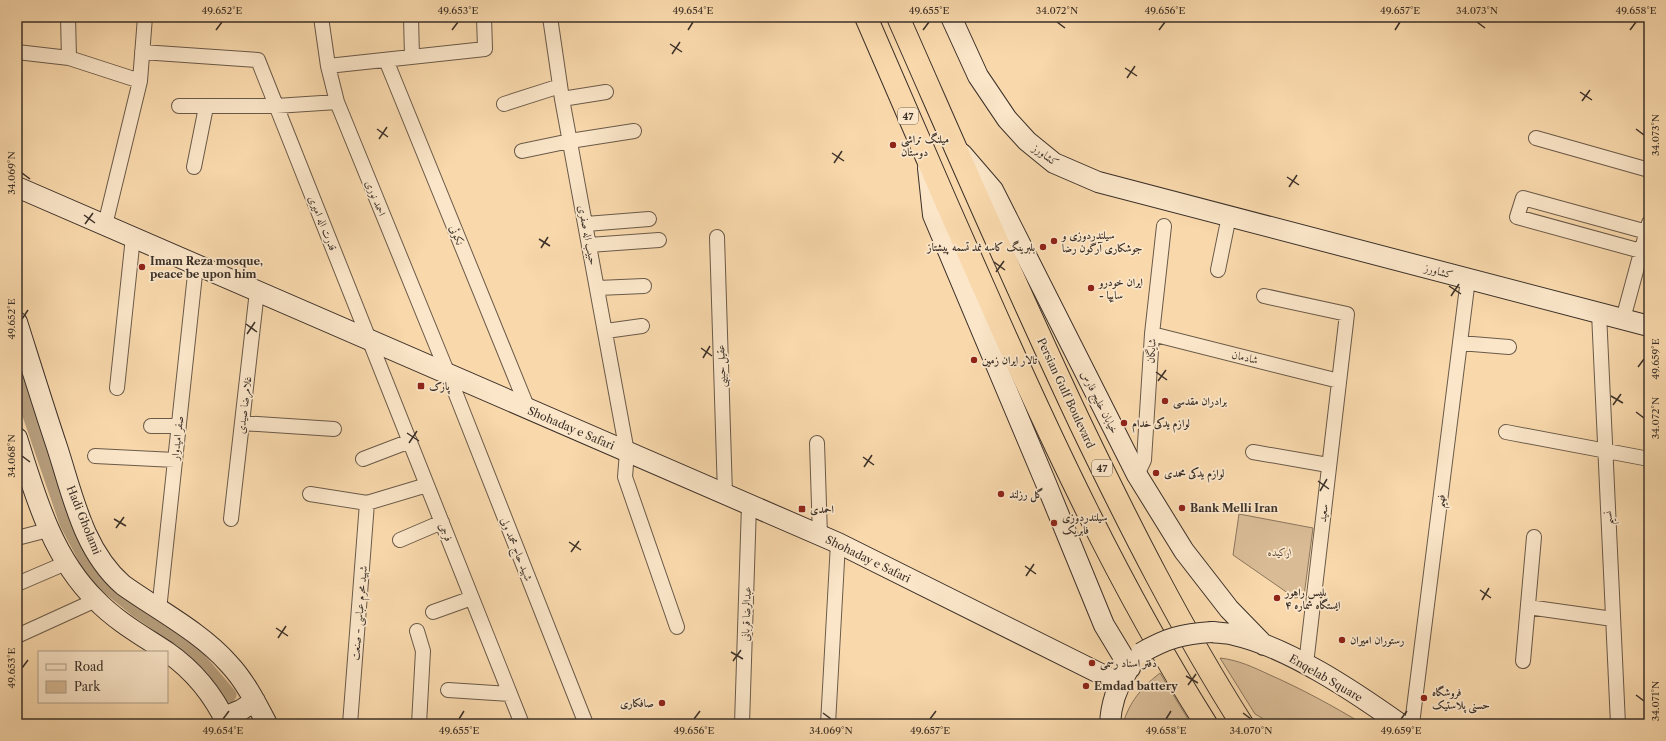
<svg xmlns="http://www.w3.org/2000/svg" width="1666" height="741" viewBox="0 0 1666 741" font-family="'Libre Caslon Text',Amiri,serif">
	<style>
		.green { fill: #d9bc96; stroke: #8a765f }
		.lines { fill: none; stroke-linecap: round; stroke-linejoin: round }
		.canal { stroke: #b8a07f; stroke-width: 15 }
		.street-casing { stroke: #6a5a49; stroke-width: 16 }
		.secondary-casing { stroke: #3b3028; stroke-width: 22 }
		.highway-casing { stroke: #3b3028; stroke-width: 24 }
		.street { stroke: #fbe6c9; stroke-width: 14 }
		.secondary { stroke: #fbe6c9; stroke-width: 20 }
		.highway { stroke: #f9d9ac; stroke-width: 22 }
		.secondary-bridge-casing { stroke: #3b3028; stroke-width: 22; stroke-linecap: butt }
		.secondary-bridge { stroke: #fbe6c9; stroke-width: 20 }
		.ticks { fill: none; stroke: #3b3028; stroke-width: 1.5 }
		.poi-dot { fill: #8f2418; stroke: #fbe6c9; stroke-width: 1.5 }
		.labels { text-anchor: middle; stroke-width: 3.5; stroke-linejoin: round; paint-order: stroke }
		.shield { fill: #fbe6c9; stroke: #756758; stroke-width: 1 }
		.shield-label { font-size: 10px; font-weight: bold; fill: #3b3028 }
		.poi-label { font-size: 11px; font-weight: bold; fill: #3b3028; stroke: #fbe6c9; text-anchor: start }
		.street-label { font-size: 11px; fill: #3b3028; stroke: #fbe6c9 }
		.park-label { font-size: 11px; font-style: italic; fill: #5b4c3e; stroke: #fbe6c9 }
		.neatline { fill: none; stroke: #3b3028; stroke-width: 1.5 }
		.ticks-label { font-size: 10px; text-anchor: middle; fill: #3b3028 }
	</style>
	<rect width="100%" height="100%" fill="#f9d9ac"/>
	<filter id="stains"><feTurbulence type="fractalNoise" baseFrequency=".005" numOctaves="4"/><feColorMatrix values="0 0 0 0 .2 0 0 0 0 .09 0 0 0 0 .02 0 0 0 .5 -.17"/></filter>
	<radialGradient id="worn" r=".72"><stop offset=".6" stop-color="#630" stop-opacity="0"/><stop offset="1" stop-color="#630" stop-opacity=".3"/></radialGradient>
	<path class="green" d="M 1239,514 L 1313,528 L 1304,596 L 1295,598 L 1233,555 Z
		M 1220,658 C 1238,660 1253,667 1270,675 C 1302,689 1333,706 1363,724 L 1272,724 L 1255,714 Z
		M 1160,673 L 1191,724 L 1123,724 C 1129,702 1142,687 1160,673 Z"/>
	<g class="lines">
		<path class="canal" d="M 17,377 L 67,523 L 95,576 L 136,609 L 183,641 L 229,695"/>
		<g class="street-casing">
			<path id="street" d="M 68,17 L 69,58
				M 321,17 L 328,66 L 337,102 L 448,374 L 586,724
				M 411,17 L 412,57
				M 550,17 L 562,99 L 627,452 L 625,477 L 677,627
				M 17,52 L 69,58 L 140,81
				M 142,52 L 258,60 L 522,724
				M 386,60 L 528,409
				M 328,66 L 485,49 L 484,17
				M 562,99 L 606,92
				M 504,104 L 560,86
				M 179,106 L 276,106 L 337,102
				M 1536,138 L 1649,170
				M 522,151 L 570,141 L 634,131
				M 194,167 L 206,107
				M 586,224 L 649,219
				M 105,225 L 140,81 L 145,17
				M 717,237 L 725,494
				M 589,245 L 659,240
				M 1641,251 L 1517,217 L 1523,198 L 1647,232
				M 1218,270 L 1229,216
				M 598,288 L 644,286
				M 1264,296 L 1347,314 L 1306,664
				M 1599,313 L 1618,724
				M 1623,319 L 1649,223
				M 606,331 L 642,326
				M 1152,334 L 1339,381
				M 1460,343 L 1509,347
				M 117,388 L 133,237
				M 242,423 L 334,429
				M 151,426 L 179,426
				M 1506,432 L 1649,459
				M 817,443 L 820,536
				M 1253,452 L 1328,465
				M 95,456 L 175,460
				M 363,459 L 410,441
				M 1137,475 L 1144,460 L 1152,334 L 1164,226
				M 310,494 L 367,503 L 427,485
				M 231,519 L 257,291
				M 17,538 L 48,530
				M 400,540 L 442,522
				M 17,584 L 66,563
				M 1528,607 L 1613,619
				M 159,610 L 196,265
				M 433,612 L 472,598
				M 417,631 L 423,651 L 419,724
				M 17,636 L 96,600
				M 1523,661 L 1534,537
				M 448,690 L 510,694
				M 350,724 L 367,503
				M 742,724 L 749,505
				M 828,724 L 838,543
				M 1412,724 L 1468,279"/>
		</g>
		<g class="secondary-casing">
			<path id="secondary" d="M 951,17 L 978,76 L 1007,119 L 1027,141 L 1054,163 L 1098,182 L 1649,326
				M 962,154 L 993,190 L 1137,475 L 1184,551 L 1229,609 L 1264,645
				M 928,168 L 933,215 L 1045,481 L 1104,625 L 1130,668
				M 17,187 L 838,543 L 1119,683
				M 17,322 C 30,363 43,405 57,447 C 73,496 83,550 123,585 C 158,610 201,632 229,664 C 245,681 256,703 267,724
				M 17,438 C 35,495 52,557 96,600 C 116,621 143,636 167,652
				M 1212,632 C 1219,633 1227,633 1234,635 C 1288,647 1355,692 1400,724
				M 167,652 C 193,670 214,696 227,724
				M 224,717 L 241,710 L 255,701
				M 1110,724 C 1111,705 1116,688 1127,672"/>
		</g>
		<g class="highway-casing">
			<path id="highway" d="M 866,17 C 905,108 944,198 984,288 C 1050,438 1119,586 1206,724
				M 898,17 C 958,153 1017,290 1081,425 C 1130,527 1181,628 1242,724"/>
		</g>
		<use href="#street" class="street"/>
		<use href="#secondary" class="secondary"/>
		<use href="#highway" class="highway"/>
		<g class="secondary-bridge-casing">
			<path id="secondary-bridge" d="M 1141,653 C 1167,638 1182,634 1212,632"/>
		</g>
		<use href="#secondary-bridge" class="secondary-bridge"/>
	</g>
	<path class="ticks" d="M 1057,22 L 1065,28M 1477,22 L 1485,28M 216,30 L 222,22M 452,30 L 458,22M 688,30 L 693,22M 923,30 L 929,22M 1159,30 L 1165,22M 1395,30 L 1400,22M 1630,30 L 1636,22M 670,44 L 682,52M 672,54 L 680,42M 1125,68 L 1137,76M 1127,78 L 1135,66M 1580,92 L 1592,100M 1582,101 L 1590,90M 377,129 L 388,137M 1636,129 L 1644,135M 379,139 L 387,127M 832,153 L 844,161M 834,163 L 842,151M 22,173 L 30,179M 1287,177 L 1299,185M 1289,187 L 1297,175M 84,215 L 95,223M 85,224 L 93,213M 539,239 L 550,246M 541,248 L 548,237M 994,262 L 1005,270M 996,272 L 1004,261M 1449,286 L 1461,294M 1451,296 L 1459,284M 22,319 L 28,310M 246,324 L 257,332M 247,334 L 255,322M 701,348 L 712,356M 703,358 L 710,346M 1638,367 L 1644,359M 1156,372 L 1167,380M 1158,381 L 1166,370M 1611,396 L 1623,403M 1613,405 L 1621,394M 1636,412 L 1644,418M 407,433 L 419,441M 409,443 L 417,431M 22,456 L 30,462M 863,457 L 874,465M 864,467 L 872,455M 1318,481 L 1329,489M 1320,491 L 1327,479M 114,519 L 126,526M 116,528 L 124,517M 569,542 L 581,550M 571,552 L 579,541M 1025,566 L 1036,574M 1026,576 L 1034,564M 1480,590 L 1491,598M 1482,600 L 1489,588M 276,628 L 288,636M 278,638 L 286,626M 731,652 L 743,659M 733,661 L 741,650M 22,668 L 28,660M 1186,676 L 1198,683M 1188,685 L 1196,674M 1636,695 L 1644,701M 823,713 L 831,719M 1243,713 L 1251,719M 223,719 L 229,711M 459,719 L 464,711M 694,719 L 700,711M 930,719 L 936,711M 1166,719 L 1171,711M 1401,719 L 1407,711"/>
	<g class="poi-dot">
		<circle cx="893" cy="145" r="4"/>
		<circle cx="1054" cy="241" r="4"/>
		<circle cx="1043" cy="247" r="4"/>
		<circle cx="142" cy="267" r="4"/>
		<circle cx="1091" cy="288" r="4"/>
		<circle cx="974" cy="360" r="4"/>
		<rect x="417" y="382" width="8" height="8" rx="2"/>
		<circle cx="1165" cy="401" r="4"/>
		<circle cx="1124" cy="423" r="4"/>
		<circle cx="1156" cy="473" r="4"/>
		<circle cx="1001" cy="494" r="4"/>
		<circle cx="1182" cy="508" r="4"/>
		<rect x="798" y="505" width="8" height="8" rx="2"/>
		<circle cx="1054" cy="523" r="4"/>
		<circle cx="1277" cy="598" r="4"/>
		<circle cx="1342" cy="640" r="4"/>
		<circle cx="1092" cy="663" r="4"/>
		<circle cx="1086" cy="686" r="4"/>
		<circle cx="1424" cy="698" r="4"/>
		<circle cx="662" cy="703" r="4"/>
	</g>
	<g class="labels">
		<g class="shield">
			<rect x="898" y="108" width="20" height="16" rx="3"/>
			<rect x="1092" y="460" width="20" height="16" rx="3"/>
		</g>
		<g class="shield-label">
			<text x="908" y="120">47</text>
			<text x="1102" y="472">47</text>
		</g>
		<g class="poi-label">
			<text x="901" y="143">میلنگ تراشی<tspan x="901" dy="13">دوستان</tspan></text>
			<text x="1062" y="239">سیلندردوزی و<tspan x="1062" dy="13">جوشکاری آرگون رضا</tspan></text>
			<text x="1035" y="251" text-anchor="end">بلبرینگ کاسه نمد تسمه پیشتاز</text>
			<text x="150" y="265">Imam Reza mosque,<tspan x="150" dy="13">peace be upon him</tspan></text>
			<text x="1099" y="286">ایران خودرو<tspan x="1099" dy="13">- سایپا</tspan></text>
			<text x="982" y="364">تالار ایران زمین</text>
			<text x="429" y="390">پارک</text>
			<text x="1173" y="405">برادران مقدسی</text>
			<text x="1132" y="427">لوازم یدکی خدام</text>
			<text x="1164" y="477">لوازم یدکی محمدی</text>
			<text x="1009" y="498">گل رزلند</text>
			<text x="1190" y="512">Bank Melli Iran</text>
			<text x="810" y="513">احمدی</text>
			<text x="1062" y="521">سیلندردوزی<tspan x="1062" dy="13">فابریک</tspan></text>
			<text x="1285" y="596">پلیس راهور<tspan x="1285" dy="13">ایستگاه شماره ۴</tspan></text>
			<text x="1350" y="644">رستوران امیران</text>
			<text x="1100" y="667">دفتر اسناد رسمی</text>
			<text x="1094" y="690">Emdad battery</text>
			<text x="1432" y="696">فروشگاه<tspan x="1432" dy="13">حسنی پلاستیک</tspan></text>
			<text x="654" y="707" text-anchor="end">صافکاری</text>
		</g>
		<g class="street-label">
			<text transform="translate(1046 155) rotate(36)" y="4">کشاورز</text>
			<text transform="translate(376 198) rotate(68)" y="4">احمد نوری</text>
			<text transform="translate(323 223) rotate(68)" y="4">قدرت اله امیری</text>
			<text transform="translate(457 235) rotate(68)" y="4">نکوئی</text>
			<text transform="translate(588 235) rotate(79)" y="4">حبیب اله صفری</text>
			<text transform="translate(1439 271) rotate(15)" y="4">کشاورز</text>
			<text transform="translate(1151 351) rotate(-86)" y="4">شایگان</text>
			<text transform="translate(1245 357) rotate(14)" y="4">شادمان</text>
			<text transform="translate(721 366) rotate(-92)" y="4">عقیل حبیبی</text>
			<text transform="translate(1066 393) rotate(65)" y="4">Persian Gulf Boulevard</text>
			<text transform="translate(1100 402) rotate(63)" y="4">خیابان خلیج فارس</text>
			<text transform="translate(244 405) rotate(-83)" y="4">غلامرضا صیدی</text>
			<text transform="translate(571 428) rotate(23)" y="4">Shohaday e Safari</text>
			<text transform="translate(177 438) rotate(-84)" y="4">صفر امیدوار</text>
			<text transform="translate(1440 501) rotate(-83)" y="4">فهیم</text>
			<text transform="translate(1323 513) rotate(-84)" y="4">سعید</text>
			<text transform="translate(1608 518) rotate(-93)" y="4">نسیم</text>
			<text transform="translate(84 520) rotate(68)" y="4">Hadi Gholami</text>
			<text transform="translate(446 532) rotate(68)" y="4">فرجی</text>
			<text transform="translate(517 549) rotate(68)" y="4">شهید حاج محمد ولی</text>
			<text transform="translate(868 559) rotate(26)" y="4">Shohaday e Safari</text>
			<text transform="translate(359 613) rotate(-85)" y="4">شهید محرم عباسی - صنعت</text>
			<text transform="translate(746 614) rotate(-88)" y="4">عبدالرضا قربانی</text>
			<text transform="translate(1326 678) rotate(30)" y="4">Enqelab Square</text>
		</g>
		<g class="park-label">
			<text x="1280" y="556">ارکیده</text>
		</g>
	</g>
	<rect width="1666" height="741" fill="none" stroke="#f9d9ac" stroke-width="44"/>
	<rect x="38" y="651" width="130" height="52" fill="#fbe6c9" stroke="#ae9d89"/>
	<rect x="46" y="664" width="20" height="6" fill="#fbe6c9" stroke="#ae9d89"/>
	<text x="74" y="671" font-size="12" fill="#3b3028">Road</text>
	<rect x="46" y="681" width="20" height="12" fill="#d9bc96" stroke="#ae9d89"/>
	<text x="74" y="691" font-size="12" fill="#3b3028">Park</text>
	<rect x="22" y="22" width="1622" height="697" class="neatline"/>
	<g class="ticks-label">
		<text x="222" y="14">49.652°E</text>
		<text x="458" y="14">49.653°E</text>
		<text x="693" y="14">49.654°E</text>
		<text x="929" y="14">49.655°E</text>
		<text x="1057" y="14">34.072°N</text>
		<text x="1165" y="14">49.656°E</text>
		<text x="1400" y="14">49.657°E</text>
		<text x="1477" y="14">34.073°N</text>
		<text x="1636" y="14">49.658°E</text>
		<text transform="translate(1655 135) rotate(-90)" y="4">34.073°N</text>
		<text transform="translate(11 173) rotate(-90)" y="4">34.069°N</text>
		<text transform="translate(11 319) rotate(-90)" y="4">49.652°E</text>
		<text transform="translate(1655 359) rotate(-90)" y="4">49.659°E</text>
		<text transform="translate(1655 418) rotate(-90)" y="4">34.072°N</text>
		<text transform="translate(11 456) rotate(-90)" y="4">34.068°N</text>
		<text transform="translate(11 668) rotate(-90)" y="4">49.653°E</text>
		<text transform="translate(1655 701) rotate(-90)" y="4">34.071°N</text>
		<text x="223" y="734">49.654°E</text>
		<text x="459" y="734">49.655°E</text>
		<text x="694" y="734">49.656°E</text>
		<text x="831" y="734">34.069°N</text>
		<text x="930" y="734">49.657°E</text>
		<text x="1166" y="734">49.658°E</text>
		<text x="1251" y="734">34.070°N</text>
		<text x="1401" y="734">49.659°E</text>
	</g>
	<rect width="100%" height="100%" filter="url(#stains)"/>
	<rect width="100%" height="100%" fill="url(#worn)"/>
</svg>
